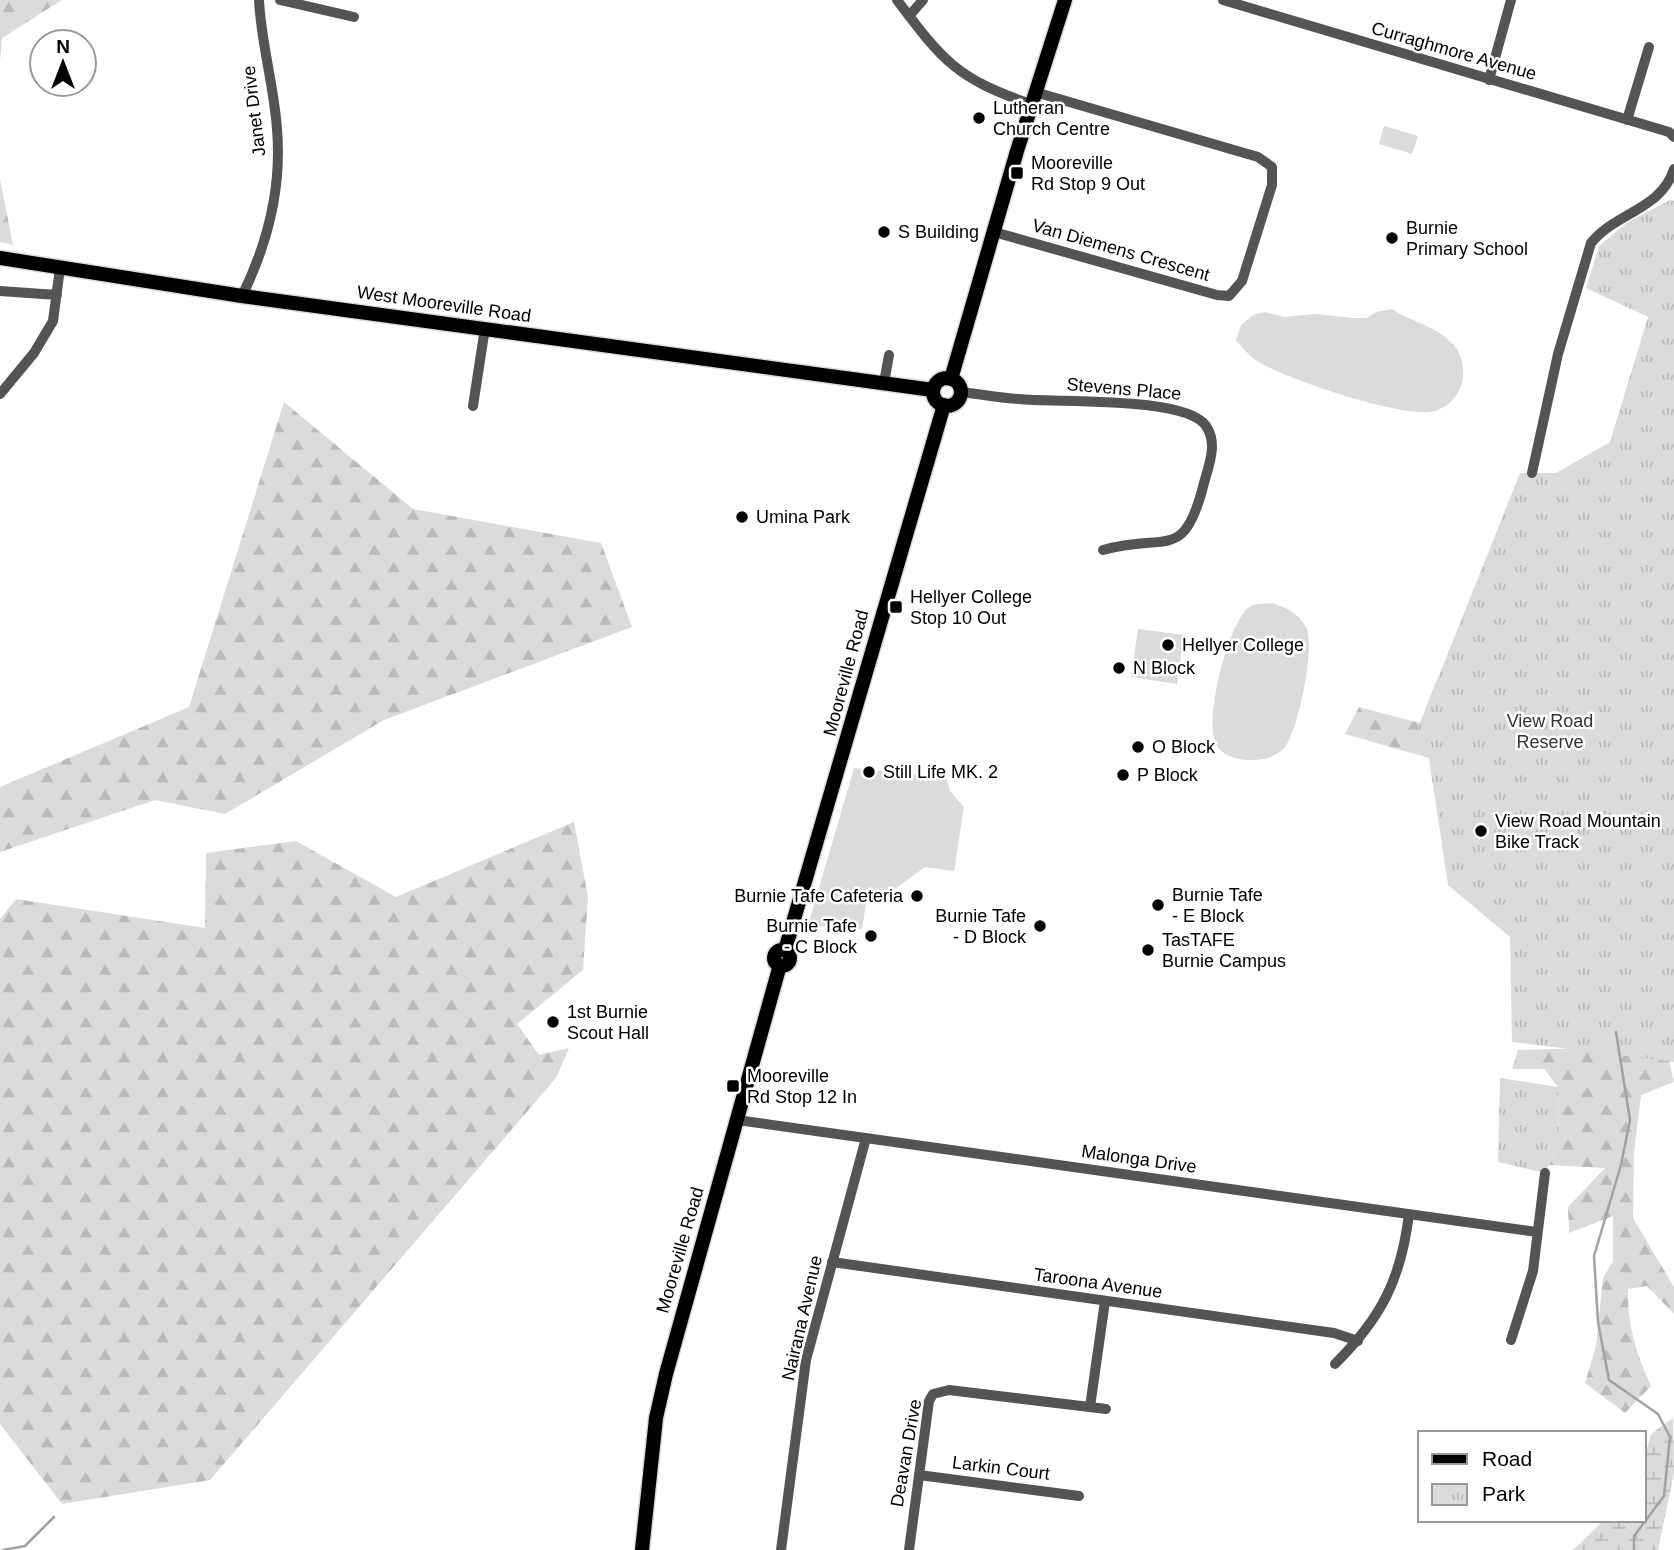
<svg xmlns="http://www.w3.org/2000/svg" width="1674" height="1550" viewBox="0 0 1674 1550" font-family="Helvetica,sans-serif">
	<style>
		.green { fill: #dbdbdb }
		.forest { fill: url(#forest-firs) }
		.wetland { fill: url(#wetland-marsh) }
		.park { fill: url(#park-tufts) }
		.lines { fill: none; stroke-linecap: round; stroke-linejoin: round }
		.stream { stroke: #a2a2a2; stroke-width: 2.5 }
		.major-casing { stroke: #dbdbdb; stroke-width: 17 }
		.minor { stroke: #545454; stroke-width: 10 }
		.major { stroke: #000; stroke-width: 14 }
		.poi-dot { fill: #000; stroke: #fff; stroke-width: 2.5 }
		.labels { text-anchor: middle; stroke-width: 5; stroke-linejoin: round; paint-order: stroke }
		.street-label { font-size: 18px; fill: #000; stroke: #fff }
		.poi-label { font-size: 18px; fill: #000; stroke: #fff; text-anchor: start }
		.park-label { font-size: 18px; fill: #323232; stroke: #fff }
	</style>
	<defs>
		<pattern id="forest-firs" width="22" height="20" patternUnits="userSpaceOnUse" patternTransform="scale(1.75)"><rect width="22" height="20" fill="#dbdbdb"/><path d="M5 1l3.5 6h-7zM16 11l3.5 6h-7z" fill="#bababa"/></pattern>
		<pattern id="wetland-marsh" width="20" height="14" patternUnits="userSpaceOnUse" patternTransform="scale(1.75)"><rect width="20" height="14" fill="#dbdbdb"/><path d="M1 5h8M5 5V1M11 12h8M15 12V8" fill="none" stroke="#bababa"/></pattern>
		<pattern id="park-tufts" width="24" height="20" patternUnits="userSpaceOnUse" patternTransform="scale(1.75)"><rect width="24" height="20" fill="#dbdbdb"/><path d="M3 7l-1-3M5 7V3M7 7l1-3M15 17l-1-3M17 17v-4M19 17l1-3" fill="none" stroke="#bababa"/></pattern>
	</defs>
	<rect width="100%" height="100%" fill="#fff"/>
	<path class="green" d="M 1384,126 L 1418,136 L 1412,154 L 1379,144 Z
		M 1392,309 C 1412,323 1431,323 1452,343 C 1461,352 1464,365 1463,378 C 1461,392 1452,404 1438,410 C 1410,422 1292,380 1264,365 C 1252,359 1244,350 1236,340 L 1241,325 L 1253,315 L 1265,312 L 1284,317 L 1316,314 L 1353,318 L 1367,318 L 1376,312 Z
		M 1272,603 C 1287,608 1298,613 1306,627 C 1316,646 1298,730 1285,747 C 1274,761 1250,762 1235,758 C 1226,756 1218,750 1215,742 C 1205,718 1228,619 1251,606 C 1257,603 1266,604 1272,603 Z
		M 1138,629 L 1184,635 L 1177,684 L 1131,677 Z
		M 854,768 L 946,778 L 950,791 L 964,807 L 954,871 L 925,867 L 877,902 L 866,904 L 862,929 L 832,925 L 807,929 Z"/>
	<path class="forest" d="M 0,0 L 62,0 L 2,38 L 0,62 Z
		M 0,179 L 13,245 L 0,242 Z
		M 284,402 L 413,509 L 601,543 L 632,627 L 384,720 L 225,814 L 155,800 L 0,852 L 0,787 L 189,707 Z
		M 1437,679 L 1434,792 L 1429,758 L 1345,734 L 1359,707 L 1420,723 Z
		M 574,822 L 588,897 L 583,970 L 517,1024 L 539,1055 L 569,1048 L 556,1078 L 210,1480 L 62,1504 L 0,1424 L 0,919 L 16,899 L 205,928 L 206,853 L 296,841 L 396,897 Z
		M 1594,1048 L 1667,1053 L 1674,1082 L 1641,1095 L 1634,1152 L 1633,1218 L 1674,1287 L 1674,1314 L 1647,1286 L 1628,1289 C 1627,1325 1636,1353 1651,1386 L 1625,1413 L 1585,1383 L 1596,1346 L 1603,1278 L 1613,1261 L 1613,1216 L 1569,1233 L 1568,1207 L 1605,1168 L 1549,1165 L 1559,1144 L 1558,1087 L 1544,1069 L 1512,1069 L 1518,1050 Z"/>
	<path class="wetland" d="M 1673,1418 L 1674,1473 L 1658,1550 L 1573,1550 L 1604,1520 L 1644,1520 L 1644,1459 L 1651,1434 Z"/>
	<path class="park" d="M 1670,200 L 1674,201 L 1674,1062 L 1512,1042 L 1510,937 L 1448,885 L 1428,751 L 1414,738 L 1520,473 L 1556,473 L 1610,442 L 1648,317 L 1586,288 L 1599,246 L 1628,222 Z
		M 1500,1078 L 1558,1087 L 1559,1144 L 1545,1173 L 1498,1162 Z"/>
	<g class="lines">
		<path class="stream" d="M 1616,1032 L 1630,1120 L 1621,1165 L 1594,1256 L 1598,1322 L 1609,1380 L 1658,1414 L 1670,1437 L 1664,1496 L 1634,1536 L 1634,1550
			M 3,1550 L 25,1546 L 54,1517"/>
		<g class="major-casing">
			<path id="major" d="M 0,258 L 242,296 L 933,390
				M933 392a14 14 0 1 1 28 0a14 14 0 1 1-28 0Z
				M 951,379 L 1017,151 L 1065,0
				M774 958a8 8 0 1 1 16 0a8 8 0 1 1-16 0Z
				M 785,950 L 944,405
				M 642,1550 L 656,1418 L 666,1374 L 780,965"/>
		</g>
		<path class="minor" d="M 280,0 L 354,17
			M 897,0 C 943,61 957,79 1031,104
			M 1223,0 L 1669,132 L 1674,137
			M 909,16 L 923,0
			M 1489,80 L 1511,0
			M 1627,120 L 1649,47
			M 994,232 L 1217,295 L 1229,296 L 1242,281 L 1272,185 L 1272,167 L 1258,157 L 1035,92
			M 0,291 L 57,295
			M 242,296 C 268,243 282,188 277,129 C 274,85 261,43 259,0
			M 884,383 L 889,355
			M 961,392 C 980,394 1000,398 1019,399 C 1057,403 1186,396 1206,426 C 1218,443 1209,465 1204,483 C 1184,563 1168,532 1103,550
			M 0,394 L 34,353 L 53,321 L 60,268
			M 473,406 L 485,328
			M 1532,473 L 1558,354 L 1591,243 C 1616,212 1661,210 1674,169
			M 737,1120 L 1537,1232
			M 832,1262 L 1334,1333 L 1358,1341
			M 1511,1340 L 1533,1271 L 1545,1173
			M 1335,1364 C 1381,1318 1401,1280 1409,1214
			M 1090,1407 L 1105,1301
			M 919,1475 L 1079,1496
			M 781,1550 L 806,1360 L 866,1138
			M 909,1550 L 929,1401 L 933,1394 L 949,1390 L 1106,1409"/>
		<use href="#major" class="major"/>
	</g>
	<g class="poi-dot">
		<circle cx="979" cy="118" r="7"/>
		<rect x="1010" y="166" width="14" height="14" rx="3.5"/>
		<circle cx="884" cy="232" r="7"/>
		<circle cx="1392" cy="238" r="7"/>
		<circle cx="742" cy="517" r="7"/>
		<rect x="889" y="600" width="14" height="14" rx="3.5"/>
		<circle cx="1168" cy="645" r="7"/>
		<circle cx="1119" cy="668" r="7"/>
		<circle cx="1138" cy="747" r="7"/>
		<circle cx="869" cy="772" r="7"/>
		<circle cx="1123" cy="775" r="7"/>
		<circle cx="1481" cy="831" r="7"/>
		<circle cx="917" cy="896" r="7"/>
		<circle cx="1158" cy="905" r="7"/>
		<circle cx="1040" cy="926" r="7"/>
		<circle cx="871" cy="936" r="7"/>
		<circle cx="1148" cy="950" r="7"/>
		<circle cx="553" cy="1022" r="7"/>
		<rect x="726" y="1079" width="14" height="14" rx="3.5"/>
	</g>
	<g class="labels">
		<g class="street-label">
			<text transform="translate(1454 51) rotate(16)" y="6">Curraghmore Avenue</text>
			<text transform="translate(254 111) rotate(-97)" y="6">Janet Drive</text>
			<text transform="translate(1121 250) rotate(16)" y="6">Van Diemens Crescent</text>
			<text transform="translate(444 304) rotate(8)" y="6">West Mooreville Road</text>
			<text transform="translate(1124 389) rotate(5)" y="6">Stevens Place</text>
			<text transform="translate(846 673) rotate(-75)" y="6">Mooreville Road</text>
			<text transform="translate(1139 1159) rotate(8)" y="6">Malonga Drive</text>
			<text transform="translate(680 1250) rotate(-74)" y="6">Mooreville Road</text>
			<text transform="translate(1098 1283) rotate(8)" y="6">Taroona Avenue</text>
			<text transform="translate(802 1318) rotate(-77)" y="6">Nairana Avenue</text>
			<text transform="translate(906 1453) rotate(-80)" y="6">Deavan Drive</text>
			<text transform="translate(1001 1468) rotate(7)" y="6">Larkin Court</text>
		</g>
		<g class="poi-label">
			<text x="993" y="114">Lutheran<tspan x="993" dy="21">Church Centre</tspan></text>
			<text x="1031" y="169">Mooreville<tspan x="1031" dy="21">Rd Stop 9 Out</tspan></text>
			<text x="1406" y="234">Burnie<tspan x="1406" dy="21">Primary School</tspan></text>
			<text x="898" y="238">S Building</text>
			<text x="756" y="523">Umina Park</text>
			<text x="910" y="603">Hellyer College<tspan x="910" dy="21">Stop 10 Out</tspan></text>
			<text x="1182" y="651">Hellyer College</text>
			<text x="1133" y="674">N Block</text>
			<text x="1152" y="753">O Block</text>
			<text x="883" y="778">Still Life MK. 2</text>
			<text x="1137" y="781">P Block</text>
			<text x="1495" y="827">View Road Mountain<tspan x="1495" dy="21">Bike Track</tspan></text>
			<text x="1172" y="901">Burnie Tafe<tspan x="1172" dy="21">- E Block</tspan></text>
			<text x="903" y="902" text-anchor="end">Burnie Tafe Cafeteria</text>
			<text x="1026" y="922" text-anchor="end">Burnie Tafe<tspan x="1026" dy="21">- D Block</tspan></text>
			<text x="857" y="932" text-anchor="end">Burnie Tafe<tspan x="857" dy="21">- C Block</tspan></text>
			<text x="1162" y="946">TasTAFE<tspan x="1162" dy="21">Burnie Campus</tspan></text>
			<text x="567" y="1018">1st Burnie<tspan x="567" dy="21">Scout Hall</tspan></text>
			<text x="747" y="1082">Mooreville<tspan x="747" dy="21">Rd Stop 12 In</tspan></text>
		</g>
		<g class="park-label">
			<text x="1550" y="727">View Road<tspan x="1550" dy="21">Reserve</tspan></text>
		</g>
	</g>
	<rect x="1418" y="1431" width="228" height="91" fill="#ffffff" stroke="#999999" stroke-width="2"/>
	<rect x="1432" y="1454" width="35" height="10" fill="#000000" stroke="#999999" stroke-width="2"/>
	<text x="1482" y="1466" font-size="21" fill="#000000">Road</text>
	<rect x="1432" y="1484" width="35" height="21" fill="url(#park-tufts)" stroke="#999999" stroke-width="2"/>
	<text x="1482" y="1501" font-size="21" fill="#000000">Park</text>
	<g transform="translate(63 63)"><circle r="33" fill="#ffffff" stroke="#999999" stroke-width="2"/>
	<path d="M0-5L12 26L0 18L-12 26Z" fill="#000000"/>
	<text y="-10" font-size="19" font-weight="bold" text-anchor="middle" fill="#000000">N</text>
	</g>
</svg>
